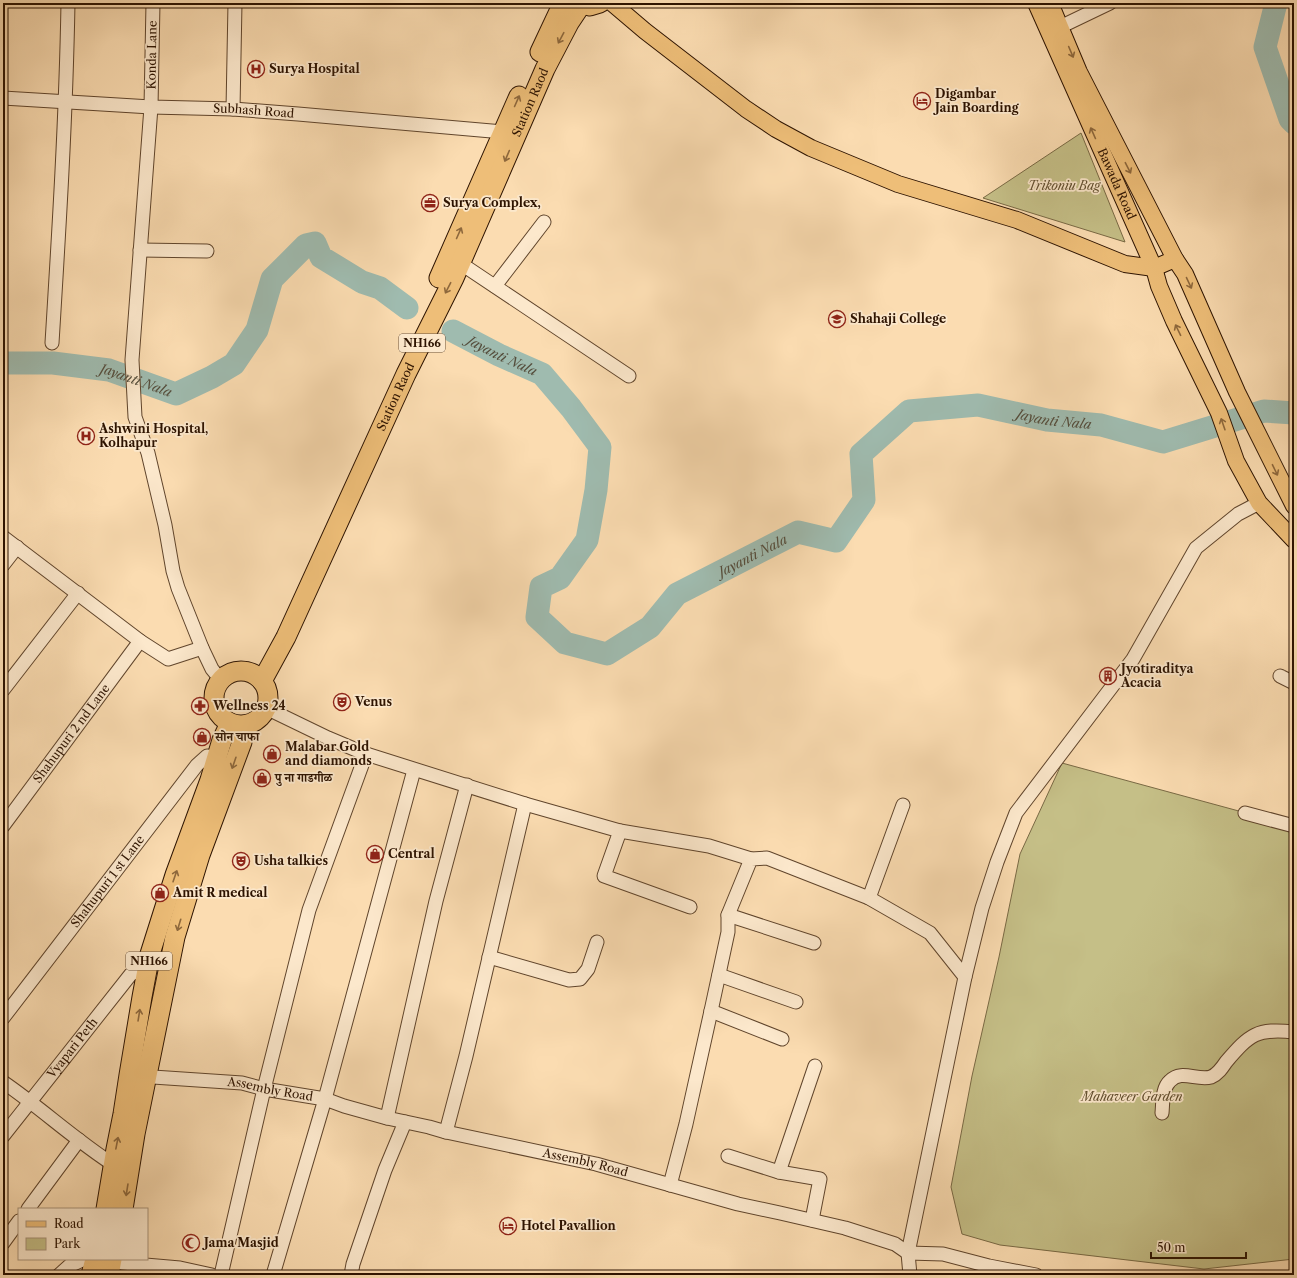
<svg xmlns="http://www.w3.org/2000/svg" width="1297" height="1278" viewBox="0 0 1297 1278" font-family="'Libre Caslon Text','Noto Serif Devanagari',serif">
	<style>
		.green { fill: #c5bf87; stroke: #796944 }
		.lines { fill: none; stroke-linecap: round; stroke-linejoin: round }
		.river { stroke: #9fbbaf; stroke-width: 23 }
		.minor-casing { stroke: #60452c; stroke-width: 15 }
		.major-casing { stroke: #2d1300; stroke-width: 18 }
		.highway-casing { stroke: #2d1300; stroke-width: 21 }
		.minor { stroke: #fce8cc; stroke-width: 13 }
		.major { stroke: #eebe78; stroke-width: 16 }
		.highway { stroke: #eebe78; stroke-width: 19 }
		.oneway { stroke: #8e683c }
		.labels { text-anchor: middle; stroke-width: 3.5; stroke-linejoin: round; paint-order: stroke }
		.shield { fill: #fce8cc; stroke: #6b533d; stroke-width: 1 }
		.shield-label { font-size: 11px; font-weight: bold; fill: #2d1300 }
		.street-label { font-size: 12px; fill: #2d1300; stroke: #fce8cc }
		.poi-label { font-size: 12px; font-weight: bold; fill: #2d1300; stroke: #fce8cc; text-anchor: start }
		.park-label { font-size: 12px; font-style: italic; fill: #624f2f; stroke: #fce8cc }
		.water-label { font-size: 13px; font-style: italic; fill: #554e3d; stroke: #fce8cc }
	</style>
	<rect width="100%" height="100%" fill="#fbdcb1"/>
	<filter id="stains"><feTurbulence type="fractalNoise" baseFrequency=".005" numOctaves="4"/><feColorMatrix values="0 0 0 0 .2 0 0 0 0 .09 0 0 0 0 .02 0 0 0 .5 -.17"/></filter>
	<radialGradient id="worn" r=".72"><stop offset=".6" stop-color="#630" stop-opacity="0"/><stop offset="1" stop-color="#630" stop-opacity=".3"/></radialGradient>
	<path class="green" d="M 1081,133 L 1125,242 L 983,198 Z
		M 1062,763 L 1294,826 L 1294,1259 L 1204,1269 L 1000,1245 L 962,1234 L 951,1187 L 972,1076 L 999,957 L 1020,854 Z"/>
	<g class="lines">
		<g class="river">
			<path d="M 1276,3 L 1265,47 L 1290,119 L 1294,123"/>
			<path id="s1" d="M 453,331 L 499,355 L 542,374 L 571,408 L 600,447 L 596,490 L 587,540 L 560,578 L 541,587 L 537,617 L 565,643 L 607,654 L 650,627 L 677,594 L 798,532 L 836,541 L 864,500 L 861,454 L 909,411 L 978,405 L 1047,420 L 1101,425 L 1163,442 L 1264,411 L 1294,413"/>
			<path id="s2" d="M 3,363 L 53,363 L 109,370 L 176,394 L 212,377 L 234,364 L 257,330 L 272,279 L 306,245 L 315,243 L 321,257 L 362,282 L 380,288 L 407,308"/>
		</g>
		<g class="minor-casing">
			<g id="minor">
				<path d="M 153,3 L 151,107 L 132,360 L 135,417 L 148,453 L 165,525 L 173,571 L 178,588 L 202,648 L 212,669 L 221,680"/>
				<path d="M 1060,27 L 1110,3"/>
				<path id="s3" d="M 3,98 L 151,107 L 233,109 L 298,114 L 503,132"/>
				<path d="M 233,109 L 235,3"/>
				<path d="M 140,250 L 207,251"/>
				<path d="M 460,263 L 629,376"/>
				<path d="M 495,286 L 544,222"/>
				<path d="M 52,343 C 59,230 66,117 68,3"/>
				<path d="M 3,537 L 140,641 L 168,659 L 202,648"/>
				<path d="M 3,565 L 17,547"/>
				<path d="M 1280,676 L 1294,683"/>
				<path d="M 3,690 L 78,593"/>
				<path d="M 266,708 L 328,738 L 366,754 L 525,804 L 466,1056 L 446,1132"/>
				<path d="M 525,804 L 620,831 L 604,876 L 690,907"/>
				<path d="M 1245,813 L 1294,826"/>
				<path id="s4" d="M 3,826 L 140,641"/>
				<path d="M 620,831 L 709,846 L 751,859"/>
				<path d="M 869,898 L 903,805"/>
				<path d="M 728,915 L 814,943"/>
				<path d="M 489,957 L 569,980 L 580,979 L 588,969 L 597,942"/>
				<path d="M 719,975 L 796,1002"/>
				<path d="M 711,1011 L 782,1039"/>
				<path id="s5" d="M 3,1018 L 197,765 L 207,756 L 218,757"/>
				<path id="s6" d="M 138,1076 L 242,1083 L 264,1089 L 325,1099 L 344,1106 L 387,1118 L 429,1127 L 446,1132 L 596,1164 L 738,1204 L 780,1213 L 845,1228 L 895,1244 L 908,1253 L 943,1254 L 989,1266 L 1036,1275"/>
				<path d="M 3,1082 C 41,1108 75,1140 114,1165"/>
				<path d="M 1162,1113 C 1163,1102 1162,1088 1170,1081 C 1181,1069 1197,1081 1211,1077 C 1218,1074 1222,1068 1226,1062 C 1250,1034 1257,1028 1294,1032"/>
				<path d="M 387,1118 L 436,901 L 467,785"/>
				<path id="s7" d="M 3,1136 L 131,974 L 147,967"/>
				<path d="M 728,1156 L 779,1172 L 820,1179 L 812,1220"/>
				<path d="M 779,1172 L 815,1066"/>
				<path d="M 670,1185 L 686,1124 L 711,1011 L 728,932 L 728,915 L 751,859 L 767,858 L 869,898 L 930,933 L 965,977"/>
				<path d="M 28,1209 L 79,1140"/>
				<path d="M 3,1243 L 19,1221"/>
				<path d="M 59,1275 L 69,1266 L 82,1260 L 95,1260 L 111,1262 L 180,1268 L 212,1275"/>
				<path d="M 221,1275 L 264,1089 L 309,910 L 366,754"/>
				<path d="M 273,1275 L 325,1099 L 414,770"/>
				<path d="M 351,1275 L 353,1264 L 385,1170 L 405,1122"/>
				<path d="M 910,1275 L 908,1253 L 965,977 L 982,908 L 997,862 L 1016,813 L 1133,659 L 1196,548 L 1238,514 L 1259,503"/>
			</g>
		</g>
		<g class="major-casing">
			<g id="major">
				<path d="M 612,3 L 645,31 L 746,109 L 776,129 L 811,148 L 898,184 L 1017,220 L 1125,264 L 1154,268 L 1175,259"/>
				<path id="s8" d="M 1036,3 L 1154,268 L 1159,286 L 1174,321 L 1219,413 L 1236,461 L 1259,503 L 1294,540"/>
				<path d="M 1050,3 L 1079,72 L 1175,259 L 1185,274 L 1237,392 L 1294,506"/>
			</g>
		</g>
		<g class="highway-casing">
			<g id="highway">
				<path d="M 578,3 L 590,6 L 600,3"/>
				<path d="M 540,52 L 563,3"/>
				<path d="M 439,278 L 519,96"/>
				<circle cx="241" cy="698" r="27"/>
				<path id="s9" d="M 262,681 L 286,637 L 406,374 L 454,278 L 545,69 L 569,23 L 581,5"/>
				<path d="M 106,1209 L 116,1149 L 123,1114 L 129,1075 L 142,997 L 150,954 L 175,875 L 210,780 L 222,740 L 230,723"/>
				<path d="M 123,1209 L 135,1134 L 175,937 L 200,855 L 242,742 L 245,725"/>
				<path d="M 91,1275 L 95,1259"/>
				<path d="M 109,1275 L 112,1259"/>
			</g>
		</g>
		<use href="#minor" class="minor"/>
		<use href="#major" class="major"/>
		<use href="#highway" class="highway"/>
	</g>
	<defs><path id="oneway-shaft" d="M-6 0H5M1.5-3L5.5 0L1.5 3" fill="none" stroke-width="1.6" stroke-linecap="round" stroke-linejoin="round"/></defs>
	<g class="oneway">
		<use href="#oneway-shaft" transform="translate(561 38) rotate(118)"/>
		<use href="#oneway-shaft" transform="translate(1071 52) rotate(67)"/>
		<use href="#oneway-shaft" transform="translate(517 101) rotate(-66)"/>
		<use href="#oneway-shaft" transform="translate(1093 133) rotate(-114)"/>
		<use href="#oneway-shaft" transform="translate(507 156) rotate(113)"/>
		<use href="#oneway-shaft" transform="translate(1128 168) rotate(63)"/>
		<use href="#oneway-shaft" transform="translate(459 233) rotate(-66)"/>
		<use href="#oneway-shaft" transform="translate(1189 283) rotate(65)"/>
		<use href="#oneway-shaft" transform="translate(448 288) rotate(117)"/>
		<use href="#oneway-shaft" transform="translate(1178 330) rotate(-116)"/>
		<use href="#oneway-shaft" transform="translate(1223 424) rotate(-109)"/>
		<use href="#oneway-shaft" transform="translate(1275 470) rotate(64)"/>
		<use href="#oneway-shaft" transform="translate(234 763) rotate(109)"/>
		<use href="#oneway-shaft" transform="translate(175 876) rotate(-71)"/>
		<use href="#oneway-shaft" transform="translate(179 925) rotate(107)"/>
		<use href="#oneway-shaft" transform="translate(139 1015) rotate(-81)"/>
		<use href="#oneway-shaft" transform="translate(117 1143) rotate(-79)"/>
		<use href="#oneway-shaft" transform="translate(127 1190) rotate(99)"/>
	</g>
	<defs>
		<g id="hospital-ring" transform="scale(0.9)"><circle r="9.5" fill="#fce8cc" stroke="#8f2418" stroke-width="1.5"/><path d="M-5-5h3v3.5h4V-5h3V5h-3V1.5h-4V5h-3Z" fill="#8f2418"/></g>
		<g id="hotel-ring" transform="scale(0.9)"><circle r="9.5" fill="#fce8cc" stroke="#8f2418" stroke-width="1.5"/><path d="M-6-4.5h1.5V1H6V5H4.5V3h-9V5H-6ZM-4 0a1.8 1.8 0 1 1 3.6 0ZM.5 0V-2.5h3Q6-2.5 6 0Z" fill="#8f2418"/></g>
		<g id="office-ring" transform="scale(0.9)"><circle r="9.5" fill="#fce8cc" stroke="#8f2418" stroke-width="1.5"/><path d="M-6-3h4V-5.5h4V-3h4V5H-6ZM-1-4.5V-3h2v-1.5ZM-6 0V1H6V0Z" fill="#8f2418"/></g>
		<g id="university-ring" transform="scale(0.9)"><circle r="9.5" fill="#fce8cc" stroke="#8f2418" stroke-width="1.5"/><path d="M0-5L7-2L0 1L-7-2ZM-4 1L0 2.5L4 1V4Q0 6-4 4Z" fill="#8f2418"/></g>
		<g id="building-ring" transform="scale(0.9)"><circle r="9.5" fill="#fce8cc" stroke="#8f2418" stroke-width="1.5"/><path d="M-4-6H4V6H1V3H-1V6H-4ZM-2.5-4.3h1.7v1.8h-1.7ZM.8-4.3h1.7v1.8H.8ZM-2.5-1h1.7V.8h-1.7ZM.8-1h1.7V.8H.8Z" fill="#8f2418"/></g>
		<g id="theatre-ring" transform="scale(0.9)"><circle r="9.5" fill="#fce8cc" stroke="#8f2418" stroke-width="1.5"/><path d="M-5-5.5Q0-4 5-5.5V0Q5 5 0 6Q-5 5-5 0ZM-3.3-2.5H-1v1.5H-3.3ZM1-2.5H3.3v1.5H1ZM-2.8 1Q0 5.5 2.8 1Z" fill="#8f2418"/></g>
		<g id="pharmacy-ring" transform="scale(0.9)"><circle r="9.5" fill="#fce8cc" stroke="#8f2418" stroke-width="1.5"/><path d="M-2-6h4v4h4v4h-4v4h-4v-4h-4v-4h4Z" fill="#8f2418"/></g>
		<g id="shop-ring" transform="scale(0.9)"><circle r="9.5" fill="#fce8cc" stroke="#8f2418" stroke-width="1.5"/><path d="M-5-2.5h2.3a2.7 3.5 0 0 1 5.4 0H5L5.5 6h-11ZM-1.5-2.5h3a1.5 2.3 0 0 0-3 0Z" fill="#8f2418"/></g>
		<g id="mosque-ring" transform="scale(0.9)"><circle r="9.5" fill="#fce8cc" stroke="#8f2418" stroke-width="1.5"/><path d="M3.5-4.9A6 6 0 1 0 3.5 4.9A5 5 0 1 1 3.5-4.9Z" fill="#8f2418"/></g>
	</defs>
	<g fill-rule="evenodd">
		<use href="#hospital-ring" x="256" y="69"/>
		<use href="#hotel-ring" x="922" y="101"/>
		<use href="#office-ring" x="430" y="203"/>
		<use href="#university-ring" x="837" y="319"/>
		<use href="#hospital-ring" x="86" y="436"/>
		<use href="#building-ring" x="1108" y="676"/>
		<use href="#theatre-ring" x="342" y="702"/>
		<use href="#pharmacy-ring" x="200" y="706"/>
		<use href="#shop-ring" x="202" y="737"/>
		<use href="#shop-ring" x="272" y="754"/>
		<use href="#shop-ring" x="262" y="778"/>
		<use href="#shop-ring" x="375" y="854"/>
		<use href="#theatre-ring" x="241" y="861"/>
		<use href="#shop-ring" x="160" y="893"/>
		<use href="#hotel-ring" x="508" y="1226"/>
		<use href="#mosque-ring" x="191" y="1243"/>
	</g>
	<g class="labels">
		<g class="shield">
			<rect x="399" y="334" width="46" height="18" rx="3"/>
			<rect x="126" y="952" width="46" height="18" rx="3"/>
		</g>
		<g class="shield-label">
			<text x="422" y="347">NH166</text>
			<text x="149" y="965">NH166</text>
		</g>
		<g class="street-label">
			<text transform="translate(152 55) rotate(-89)" y="4">Konda Lane</text>
			<text dy="4" stroke="none"><textPath href="#s9" startOffset="638">Station Raod</textPath></text>
			<text dy="4" stroke="none"><textPath href="#s3" startOffset="251">Subhash Road</textPath></text>
			<text dy="4" stroke="none"><textPath href="#s8" startOffset="198">Bawada Road</textPath></text>
			<text dy="4" stroke="none"><textPath href="#s9" startOffset="314">Station Raod</textPath></text>
			<text dy="4" stroke="none"><textPath href="#s4" startOffset="115">Shahupuri 2 nd Lane</textPath></text>
			<text dy="4" stroke="none"><textPath href="#s5" startOffset="172">Shahupuri 1 st Lane</textPath></text>
			<text dy="4" stroke="none"><textPath href="#s7" startOffset="112">Vyapari Peth</textPath></text>
			<text dy="4" stroke="none"><textPath href="#s6" startOffset="133">Assembly Road</textPath></text>
			<text dy="4" stroke="none"><textPath href="#s6" startOffset="457">Assembly Road</textPath></text>
		</g>
		<g class="poi-label">
			<text x="269" y="73">Surya Hospital</text>
			<text x="935" y="98">Digambar<tspan x="935" dy="14">Jain Boarding</tspan></text>
			<text x="443" y="207">Surya Complex,</text>
			<text x="850" y="323">Shahaji College</text>
			<text x="99" y="433">Ashwini Hospital,<tspan x="99" dy="14">Kolhapur</tspan></text>
			<text x="1121" y="673">Jyotiraditya<tspan x="1121" dy="14">Acacia</tspan></text>
			<text x="355" y="706">Venus</text>
			<text x="213" y="710">Wellness 24</text>
			<text x="215" y="741">सोन चाफा</text>
			<text x="285" y="751">Malabar Gold<tspan x="285" dy="14">and diamonds</tspan></text>
			<text x="275" y="782">पु ना गाडगीळ</text>
			<text x="388" y="858">Central</text>
			<text x="254" y="865">Usha talkies</text>
			<text x="173" y="897">Amit R medical</text>
			<text x="521" y="1230">Hotel Pavallion</text>
			<text x="204" y="1247">Jama Masjid</text>
		</g>
		<g class="park-label">
			<text x="1064" y="190">Trikoniu Bag</text>
			<text x="1132" y="1101">Mahaveer Garden</text>
		</g>
		<g class="water-label">
			<text dy="5" stroke="none"><textPath href="#s1" startOffset="55">Jayanti Nala</textPath></text>
			<text dy="5" stroke="none"><textPath href="#s2" startOffset="135">Jayanti Nala</textPath></text>
			<text dy="5" stroke="none"><textPath href="#s1" startOffset="1041">Jayanti Nala</textPath></text>
			<text dy="5" stroke="none"><textPath href="#s1" startOffset="644">Jayanti Nala</textPath></text>
		</g>
	</g>
	<rect width="1297" height="1278" fill="none" stroke="#fbdcb1" stroke-width="16"/>
	<rect x="4" y="4" width="1289" height="1270" fill="none" stroke="#2d1300" stroke-width="2"/>
	<rect x="8" y="8" width="1281" height="1262" fill="none" stroke="#2d1300"/>
	<rect x="18" y="1208" width="130" height="52" fill="#fce8cc" stroke="#a9937a"/>
	<rect x="26" y="1221" width="20" height="6" fill="#eebe78" stroke="#a9937a"/>
	<text x="54" y="1228" font-size="12" fill="#2d1300">Road</text>
	<rect x="26" y="1238" width="20" height="12" fill="#c5bf87" stroke="#a9937a"/>
	<text x="54" y="1248" font-size="12" fill="#2d1300">Park</text>
	<path d="M1151 1252v6h95v-6" fill="none" stroke="#2d1300" stroke-width="2"/>
	<text x="1157" y="1252" font-size="12" fill="#2d1300" stroke="#fce8cc" stroke-width="3" paint-order="stroke">50 m</text>
	<rect width="100%" height="100%" filter="url(#stains)"/>
	<rect width="100%" height="100%" fill="url(#worn)"/>
</svg>
